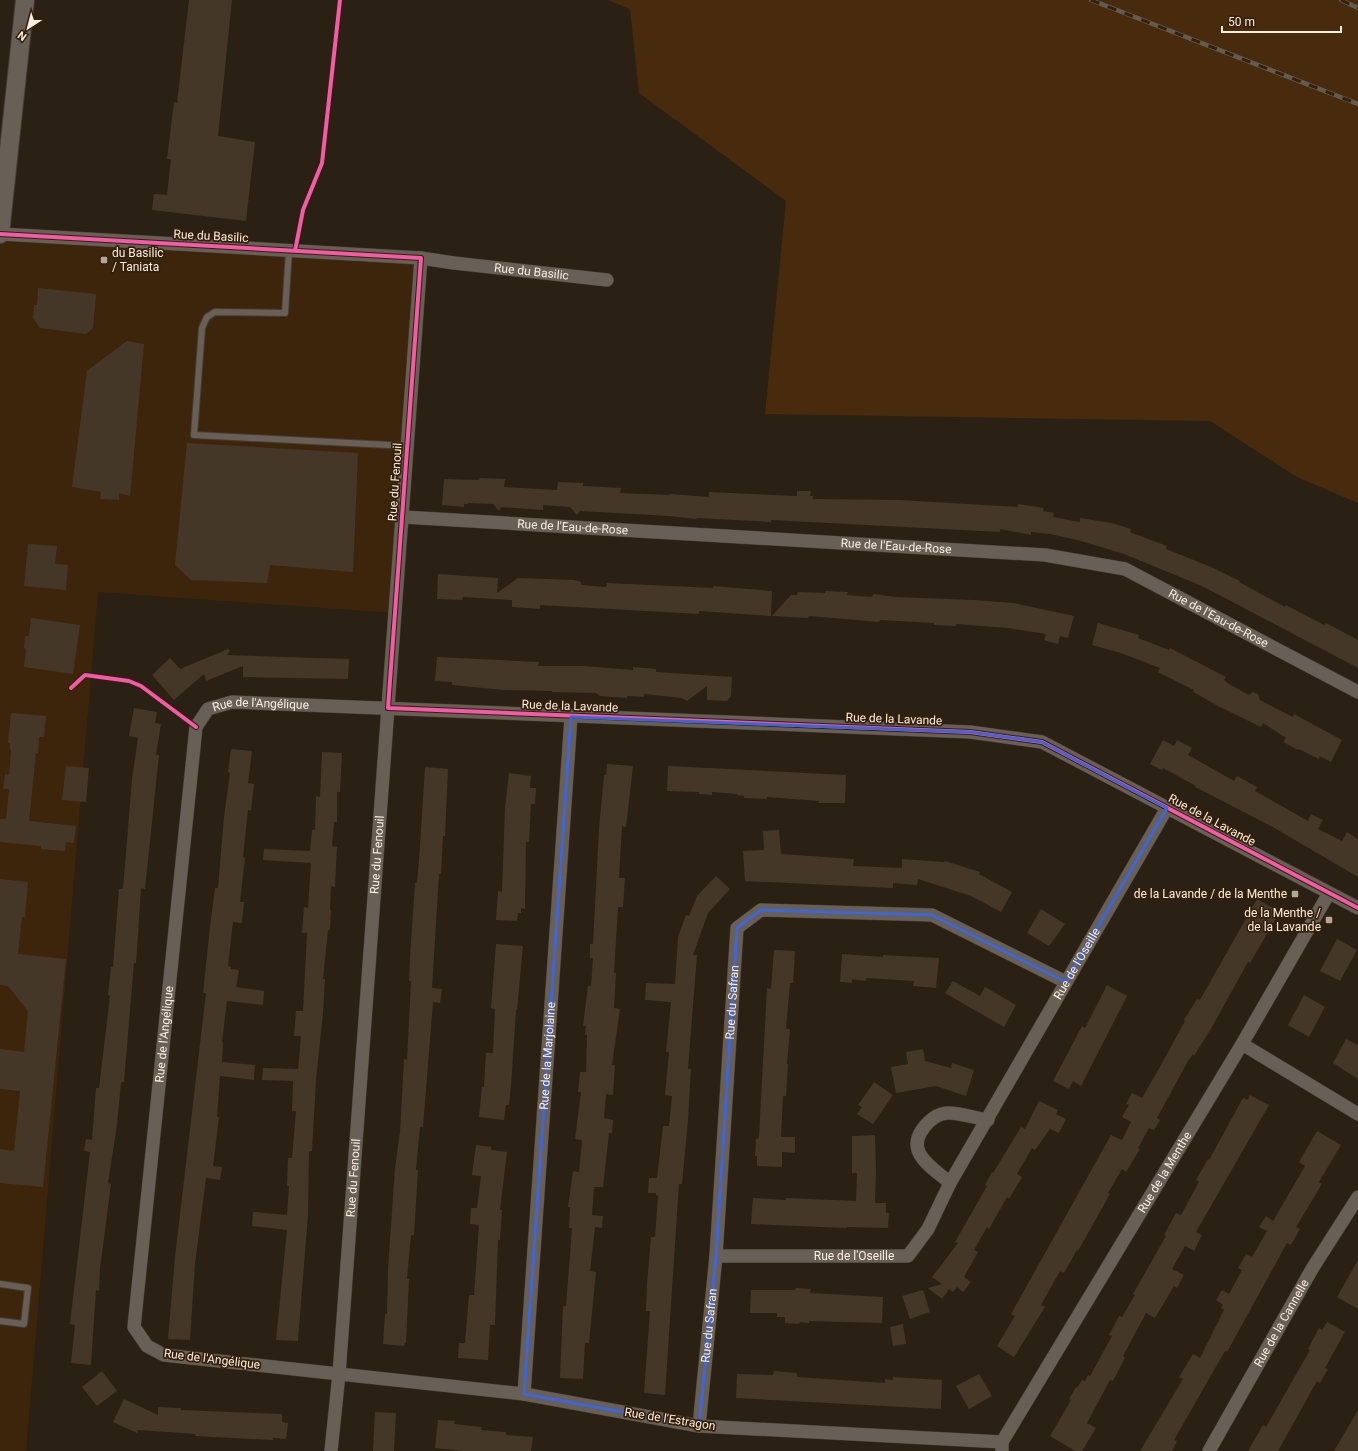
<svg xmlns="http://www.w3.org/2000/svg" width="1358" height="1451" viewBox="0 0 1358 1451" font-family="Roboto,sans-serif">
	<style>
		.built { fill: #3d250c }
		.green { fill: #482b0c }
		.building { fill: #453727 }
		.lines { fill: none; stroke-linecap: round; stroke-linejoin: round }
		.lane-casing { stroke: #453c34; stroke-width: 8 }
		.street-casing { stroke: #453c34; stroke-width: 14 }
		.secondary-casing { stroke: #453c34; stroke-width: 20 }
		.lane { stroke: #685f56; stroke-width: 6 }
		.street { stroke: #685f56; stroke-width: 13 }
		.secondary { stroke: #685f56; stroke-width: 18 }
		.rail-casing { stroke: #635b50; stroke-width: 4.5 }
		.rail { stroke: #34200b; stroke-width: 3; stroke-dasharray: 9; stroke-linecap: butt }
		.cycleway-casing { stroke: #34200b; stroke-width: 6 }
		.cycleway { stroke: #f35aa7; stroke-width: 4 }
		.marked { fill: none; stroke: #3e66d9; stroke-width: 3; stroke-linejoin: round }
		.poi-dot { fill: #b3a599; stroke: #34200b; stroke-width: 1.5 }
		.labels { text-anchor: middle; stroke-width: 3.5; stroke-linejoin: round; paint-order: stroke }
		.street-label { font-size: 12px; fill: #fcede1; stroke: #34200b }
		.poi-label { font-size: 12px; fill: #fcede1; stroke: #34200b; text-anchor: end }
	</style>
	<rect width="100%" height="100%" fill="#2b2014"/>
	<path class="built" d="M 0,234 L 421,258 L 396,613 L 98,592 L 26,1451 L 0,1451 Z"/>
	<path class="green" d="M 608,0 L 1358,0 L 1358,503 L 1297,477 L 1210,421 L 765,414 L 786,201 L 639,93 L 630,9 Z"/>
	<path class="building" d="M 189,0 L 232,0 L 218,136 L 255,142 L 246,221 L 152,210 L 154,194 L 167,195 L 171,159 L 167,159 L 174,102 L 177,103 Z
		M 38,288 L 96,294 L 93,328 L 86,334 L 40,328 L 33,318 L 34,305 L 37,305 Z
		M 127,341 L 144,344 L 130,496 L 119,493 L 119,500 L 100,499 L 101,492 L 72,487 L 87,371 Z
		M 187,443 L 358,453 L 353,572 L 270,565 L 267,583 L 191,580 L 175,565 Z
		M 480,478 L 505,479 L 504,487 L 557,490 L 558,482 L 583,483 L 583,486 L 621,488 L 620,493 L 670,495 L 670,494 L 709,497 L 709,492 L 797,496 L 797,491 L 811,491 L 810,496 L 813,496 L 813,499 L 900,500 L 1018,507 L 1018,504 L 1044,508 L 1043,511 L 1054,513 L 1053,517 L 1080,522 L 1080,518 L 1112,523 L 1131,529 L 1130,532 L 1167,546 L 1166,549 L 1211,567 L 1240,581 L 1239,582 L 1285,607 L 1286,605 L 1324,625 L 1326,623 L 1358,640 L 1358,668 L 1202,586 L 1124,554 L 1081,541 L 1050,534 L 1031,532 L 1031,535 L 1000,529 L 1000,532 L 771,520 L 771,522 L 697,518 L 696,519 L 669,516 L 580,511 L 577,515 L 570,507 L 543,505 L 543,510 L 501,507 L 499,511 L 493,504 L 468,503 L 468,504 L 464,504 L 464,507 L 442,505 L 444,479 L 479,480 Z
		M 28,544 L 57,546 L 55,564 L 68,565 L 66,590 L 24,586 Z
		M 438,574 L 498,578 L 497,593 L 518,578 L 574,580 L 581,582 L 581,585 L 606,587 L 607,583 L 713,588 L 713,586 L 772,591 L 771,616 L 699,611 L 699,614 L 540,605 L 540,609 L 512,607 L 512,600 L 463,597 L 462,600 L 437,599 Z
		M 825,591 L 848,592 L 847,595 L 871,597 L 874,594 L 895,597 L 974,600 L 1014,603 L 1074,616 L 1068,638 L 1060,636 L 1058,644 L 1044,640 L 1046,634 L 1008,628 L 956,624 L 956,626 L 934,625 L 934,623 L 880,620 L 879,622 L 809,616 L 808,618 L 772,616 L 791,595 L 797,595 L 798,592 L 825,593 Z
		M 31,618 L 80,625 L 73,674 L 24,667 L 26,649 L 24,648 L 25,636 L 29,636 Z
		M 1098,623 L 1139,635 L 1138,638 L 1169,650 L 1170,648 L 1226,677 L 1224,680 L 1229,684 L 1249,695 L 1253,692 L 1258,694 L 1260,700 L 1293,717 L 1294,714 L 1342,740 L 1331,762 L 1320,756 L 1319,759 L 1299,749 L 1298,750 L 1283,742 L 1286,738 L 1263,723 L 1261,727 L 1218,706 L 1193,692 L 1194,690 L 1158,672 L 1160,668 L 1121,653 L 1092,645 Z
		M 228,649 L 230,651 L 227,655 L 349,659 L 348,679 L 243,677 L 243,666 L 206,681 L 204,674 L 174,700 L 152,675 L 170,658 L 180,669 Z
		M 437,657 L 539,662 L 538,666 L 583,666 L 633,670 L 633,667 L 656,669 L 656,672 L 732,677 L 731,696 L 727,701 L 707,700 L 707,686 L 687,701 L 682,698 L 644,694 L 644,697 L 627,696 L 627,698 L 600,696 L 596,693 L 552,692 L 552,691 L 504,690 L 452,685 L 452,682 L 435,681 Z
		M 134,708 L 157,712 L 155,723 L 161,724 L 156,755 L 159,755 L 145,889 L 141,888 L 138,935 L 136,963 L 134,963 L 124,1082 L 121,1082 L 117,1125 L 108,1183 L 111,1184 L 100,1269 L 99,1291 L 96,1290 L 91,1365 L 71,1363 L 75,1325 L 70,1324 L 90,1152 L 84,1151 L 86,1139 L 92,1140 L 96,1088 L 99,1088 L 110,996 L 108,995 L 111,967 L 113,967 L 119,889 L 123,889 L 132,779 L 138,738 L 129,736 Z
		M 11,713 L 46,716 L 44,737 L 39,737 L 38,753 L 36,753 L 29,821 L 76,826 L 74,843 L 66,842 L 65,851 L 41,849 L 41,846 L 0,842 L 0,819 L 6,819 L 9,789 L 3,789 L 5,774 L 9,775 L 11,750 L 10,750 L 10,743 L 8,743 Z
		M 1163,740 L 1174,746 L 1177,740 L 1192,748 L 1188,755 L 1234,781 L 1237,776 L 1257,787 L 1255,791 L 1308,821 L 1311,814 L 1323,820 L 1318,829 L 1342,841 L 1347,832 L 1358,839 L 1358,877 L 1271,826 L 1195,787 L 1196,786 L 1163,768 L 1162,770 L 1150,764 Z
		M 231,749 L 252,751 L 248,783 L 254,784 L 251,810 L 248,810 L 243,857 L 245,858 L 240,902 L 244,902 L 242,923 L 233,922 L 228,966 L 231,967 L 231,969 L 239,970 L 236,987 L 264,991 L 263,1005 L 227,1001 L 222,1042 L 223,1042 L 222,1062 L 255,1065 L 254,1080 L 220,1076 L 217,1117 L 219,1117 L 213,1166 L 222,1167 L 220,1180 L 206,1178 L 195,1264 L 190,1340 L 168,1339 L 175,1257 L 206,993 L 203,993 L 210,927 L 215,888 L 218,888 L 224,817 L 230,773 L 228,772 Z
		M 322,752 L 342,753 L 340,792 L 337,792 L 337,822 L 334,822 L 332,846 L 337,847 L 335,887 L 331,886 L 330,910 L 331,910 L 330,930 L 328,930 L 323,979 L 325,979 L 323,1013 L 316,1080 L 312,1151 L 309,1151 L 308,1214 L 298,1341 L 276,1340 L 287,1230 L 252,1226 L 253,1212 L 287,1215 L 289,1186 L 287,1186 L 288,1158 L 292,1158 L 296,1111 L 292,1111 L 293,1081 L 262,1080 L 263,1068 L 298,1069 L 301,1036 L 294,1036 L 296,1011 L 303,1011 L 307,933 L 302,933 L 304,907 L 308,908 L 311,863 L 263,860 L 264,849 L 310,851 L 312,830 L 315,830 L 316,796 L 320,797 Z
		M 607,764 L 633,766 L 626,827 L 622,826 L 619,878 L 625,878 L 623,907 L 618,907 L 614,973 L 616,973 L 614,1008 L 620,1009 L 612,1065 L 615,1065 L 613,1095 L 606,1094 L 604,1118 L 613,1120 L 612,1133 L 609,1133 L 603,1187 L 594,1187 L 592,1215 L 603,1216 L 602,1228 L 595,1227 L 590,1271 L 596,1272 L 589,1343 L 585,1343 L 583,1379 L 560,1378 L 562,1328 L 563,1306 L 566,1306 L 572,1228 L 569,1228 L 570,1207 L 568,1207 L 573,1171 L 579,1172 L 582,1140 L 575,1139 L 581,1092 L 578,1092 L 580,1072 L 586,1072 L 587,1035 L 585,1035 L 586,1026 L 583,1026 L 588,986 L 591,986 L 593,958 L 590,958 L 590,944 L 593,944 L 599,829 L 604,775 L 606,775 Z
		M 66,766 L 89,768 L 86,802 L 62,800 Z
		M 668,766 L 846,775 L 845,803 L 819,803 L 819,801 L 767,797 L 767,799 L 744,798 L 744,796 L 737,795 L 737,794 L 712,792 L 712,795 L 699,794 L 699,792 L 667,791 Z
		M 425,767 L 448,769 L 445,836 L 443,836 L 441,874 L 439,874 L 432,988 L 442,989 L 440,1003 L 433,1002 L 423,1127 L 420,1127 L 416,1170 L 418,1170 L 414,1235 L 411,1235 L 407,1279 L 409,1279 L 406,1343 L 405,1343 L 404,1346 L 383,1344 L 385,1314 L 387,1314 L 388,1269 L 395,1168 L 400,1132 L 404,1059 L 407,1060 L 411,981 L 409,981 L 410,957 L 415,883 L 417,883 L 420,846 Z
		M 509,773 L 531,776 L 530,788 L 536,788 L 535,804 L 531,804 L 529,842 L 526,842 L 525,909 L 521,908 L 521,913 L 518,913 L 517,921 L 496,920 L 498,891 L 502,892 L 505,808 Z
		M 779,830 L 781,854 L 854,859 L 853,866 L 902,868 L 902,859 L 944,862 L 945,861 L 980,872 L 979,874 L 1012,892 L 1001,912 L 971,896 L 918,879 L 917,885 L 893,883 L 893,888 L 745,881 L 743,851 L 764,850 L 763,831 Z
		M 716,876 L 730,889 L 708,913 L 693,955 L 697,955 L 688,1069 L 691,1069 L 688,1120 L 682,1184 L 679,1184 L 665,1395 L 644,1393 L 650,1311 L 646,1311 L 647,1284 L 651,1237 L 655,1237 L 658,1196 L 656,1195 L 656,1193 L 648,1193 L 649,1178 L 657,1178 L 663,1126 L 669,1126 L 672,1096 L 665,1095 L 669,1052 L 666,1052 L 671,1002 L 645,1000 L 646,983 L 675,984 L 678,937 L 686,915 L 689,916 L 697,896 Z
		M 0,879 L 28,882 L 25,917 L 22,917 L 18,954 L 66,959 L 43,1187 L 0,1183 L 0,1149 L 14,1151 L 20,1091 L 0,1089 L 0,1049 L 24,1052 L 28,1011 L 8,986 L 0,985 Z
		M 1257,899 L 1280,912 L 1250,963 L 1248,962 L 1212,1027 L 1194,1056 L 1193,1054 L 1188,1061 L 1157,1118 L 1160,1120 L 1154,1130 L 1149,1128 L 1138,1148 L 1140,1149 L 1126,1172 L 1122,1169 L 1108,1193 L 1110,1194 L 1078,1251 L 1077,1250 L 1064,1273 L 1060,1271 L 1041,1305 L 1045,1307 L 1014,1357 L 997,1346 L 1015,1316 L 1011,1314 L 1111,1135 L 1122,1140 L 1131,1122 L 1122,1117 L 1129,1105 L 1126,1104 L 1132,1093 L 1142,1098 L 1161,1065 L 1185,1021 L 1184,1020 L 1197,999 L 1200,1000 Z
		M 1041,909 L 1065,924 L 1049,946 L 1027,933 Z
		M 1337,939 L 1357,950 L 1340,981 L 1320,971 Z
		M 496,944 L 523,946 L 517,1010 L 516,1010 L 511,1086 L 509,1105 L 506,1105 L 504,1120 L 479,1117 L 482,1087 L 484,1087 L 486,1053 L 493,1053 L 495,1009 L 491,1008 Z
		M 774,950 L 795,951 L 793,983 L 790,983 L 786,1029 L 790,1029 L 787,1064 L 788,1064 L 786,1096 L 783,1096 L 781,1137 L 795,1137 L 795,1153 L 782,1152 L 782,1167 L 757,1166 L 757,1156 L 755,1156 L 756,1139 L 758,1139 L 759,1136 L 767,988 L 771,989 Z
		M 842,954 L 883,957 L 883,955 L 939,958 L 936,988 L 913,986 L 914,981 L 866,978 L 866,981 L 852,979 L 852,983 L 840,982 Z
		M 953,981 L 980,996 L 985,987 L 1016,1005 L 1004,1027 L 945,993 Z
		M 1107,985 L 1127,996 L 1081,1086 L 1073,1081 L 1069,1089 L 1053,1081 L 1082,1026 L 1085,1028 Z
		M 1304,995 L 1325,1007 L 1309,1037 L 1288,1025 Z
		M 1346,1039 L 1358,1045 L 1358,1079 L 1333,1063 Z
		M 923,1049 L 925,1061 L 951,1068 L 952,1063 L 974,1070 L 966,1096 L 936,1086 L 896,1093 L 891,1067 L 908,1064 L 906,1052 Z
		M 874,1082 L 893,1095 L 873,1124 L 857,1114 L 862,1107 L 858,1105 Z
		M 1250,1095 L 1269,1105 L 1196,1232 L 1202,1235 L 1194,1251 L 1185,1246 L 1172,1269 L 1184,1275 L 1177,1288 L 1174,1286 L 1155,1318 L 1146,1313 L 1123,1356 L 1125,1358 L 1113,1381 L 1110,1380 L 1087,1423 L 1096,1428 L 1082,1451 L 1075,1451 L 1050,1436 L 1071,1400 L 1069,1399 L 1076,1387 L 1077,1388 L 1082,1380 L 1085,1381 L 1088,1375 L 1090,1376 L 1112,1336 L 1109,1335 L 1119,1316 L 1122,1317 L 1135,1295 L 1133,1294 L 1166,1236 L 1164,1235 L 1176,1213 L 1181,1215 L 1199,1182 L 1196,1180 L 1208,1159 L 1209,1160 L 1243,1098 L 1248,1100 Z
		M 1039,1101 L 1058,1110 L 1056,1114 L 1066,1119 L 1059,1133 L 1050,1129 L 1035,1150 L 1032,1148 L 1017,1174 L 1022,1177 L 1009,1199 L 1007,1197 L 989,1229 L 987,1227 L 974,1250 L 978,1252 L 964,1277 L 971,1282 L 963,1292 L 957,1287 L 953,1292 L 949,1289 L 942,1299 L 928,1288 L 942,1284 L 932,1277 L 958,1243 L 955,1242 L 987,1186 L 985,1185 L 992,1172 L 993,1173 L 1021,1127 L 1025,1129 Z
		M 1317,1131 L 1341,1145 L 1319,1182 L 1322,1184 L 1296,1227 L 1300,1229 L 1291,1245 L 1287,1243 L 1227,1352 L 1225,1351 L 1174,1440 L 1177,1441 L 1172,1451 L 1140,1451 L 1183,1379 L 1179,1377 L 1193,1354 L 1200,1358 L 1224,1310 L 1221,1308 L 1223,1305 L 1216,1300 L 1222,1290 L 1229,1294 L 1242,1270 L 1238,1268 L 1246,1254 L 1252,1257 L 1267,1231 L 1259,1227 L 1266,1216 L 1273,1221 L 1305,1166 L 1299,1162 Z
		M 875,1135 L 876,1172 L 875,1203 L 886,1203 L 886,1213 L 889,1213 L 888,1228 L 847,1227 L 847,1228 L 751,1224 L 753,1198 L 786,1200 L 786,1198 L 856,1201 L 857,1173 L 852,1173 L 852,1136 Z
		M 476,1145 L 491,1147 L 491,1150 L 507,1152 L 500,1210 L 502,1210 L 500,1240 L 498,1240 L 495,1325 L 490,1325 L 488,1360 L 458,1358 L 459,1343 L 465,1343 L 469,1295 L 474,1295 L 479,1225 L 470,1224 L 471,1208 L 477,1208 L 481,1176 L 472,1175 Z
		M 1358,1260 L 1358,1309 L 1337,1297 Z
		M 796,1288 L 811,1289 L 810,1293 L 883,1297 L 882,1323 L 809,1321 L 809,1323 L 800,1322 L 799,1324 L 785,1323 L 785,1317 L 777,1317 L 777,1313 L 750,1313 L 751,1290 L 795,1290 Z
		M 923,1290 L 930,1312 L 910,1319 L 902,1296 Z
		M 1327,1322 L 1345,1332 L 1325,1368 L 1328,1369 L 1320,1383 L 1317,1381 L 1278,1451 L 1248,1451 L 1263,1425 L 1266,1427 L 1310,1350 L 1308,1349 L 1319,1328 L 1322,1330 Z
		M 903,1324 L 906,1344 L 893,1346 L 890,1327 Z
		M 102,1371 L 117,1391 L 97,1406 L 82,1387 Z
		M 774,1371 L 797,1373 L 797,1377 L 885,1383 L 885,1379 L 893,1380 L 893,1377 L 942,1380 L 941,1409 L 736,1398 L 737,1374 L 773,1375 Z
		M 979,1374 L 992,1396 L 969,1409 L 956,1386 Z
		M 124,1399 L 158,1415 L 158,1407 L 181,1408 L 181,1410 L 282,1414 L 282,1422 L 288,1423 L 286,1439 L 273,1438 L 273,1440 L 195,1436 L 196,1434 L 138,1430 L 137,1433 L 113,1422 Z
		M 1358,1410 L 1358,1451 L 1334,1451 Z
		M 375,1412 L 396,1413 L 394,1451 L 373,1451 Z
		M 438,1420 L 455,1421 L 454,1424 L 482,1427 L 481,1430 L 506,1432 L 506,1435 L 533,1437 L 531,1451 L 463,1451 L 435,1448 Z"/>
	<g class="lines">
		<g class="lane-casing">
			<path id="lane" d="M 289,250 L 285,313 L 215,312 L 207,317 L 202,328 L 194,435 L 408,446
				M 0,1284 L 28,1288 L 24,1324 L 0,1321"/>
		</g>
		<g class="street-casing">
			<g id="street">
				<path id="s1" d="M 0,234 L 421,258 L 454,263 L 607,280"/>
				<path id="s2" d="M 403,517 L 1045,555 L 1125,569 L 1358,692"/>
				<path d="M 1242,1044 L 1358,1114"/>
				<path d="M 950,1183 C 932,1167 903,1152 925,1126 C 931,1119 939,1113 948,1113 C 961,1113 975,1118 988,1120"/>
				<path id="s3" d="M 716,1256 L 908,1256 L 928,1229 L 950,1183 L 1167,808"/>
				<path id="s4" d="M 524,1394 L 571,717"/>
				<path id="s5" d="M 699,1426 L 716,1256 L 737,928 L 761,910 L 932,915 L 1066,982"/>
				<path id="s6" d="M 1002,1442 L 699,1426 L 524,1394 L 164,1355 L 147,1346 L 134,1327 L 196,727 L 208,709 L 232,702 L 970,732 L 1042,742 L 1358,908"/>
				<path id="s7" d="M 331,1451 L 339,1374 L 421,258"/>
				<path id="s8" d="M 1002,1451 L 1002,1442 L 1242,1044 L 1329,893"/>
				<path id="s9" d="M 1209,1451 L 1312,1269 L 1358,1197"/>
			</g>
		</g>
		<g class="secondary-casing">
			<path id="secondary" d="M 0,234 L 25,0"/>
		</g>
		<use href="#lane" class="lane"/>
		<use href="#street" class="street"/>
		<use href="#secondary" class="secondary"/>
		<g class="rail-casing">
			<path id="rail" d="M 1091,0 L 1358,104
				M 1341,0 L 1358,8"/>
		</g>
		<use href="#rail" class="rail"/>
		<g class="cycleway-casing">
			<path id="cycleway" d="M 0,234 L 421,258 L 388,708 L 970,732 L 1042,742 L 1358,908
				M 295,251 L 303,210 L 322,163 L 340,0
				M 71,688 L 85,675 L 129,681 L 141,686 L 196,727"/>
		</g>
		<use href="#cycleway" class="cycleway"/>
	</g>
	<path class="marked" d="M 571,717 L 970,732 L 1042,742 L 1167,808 L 1066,982 L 932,915 L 761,910 L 737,928 L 716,1256 L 699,1426 L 524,1394 Z"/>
	<g class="poi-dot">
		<rect x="100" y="256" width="8" height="8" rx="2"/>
		<rect x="1291" y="890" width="8" height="8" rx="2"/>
		<rect x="1325" y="916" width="8" height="8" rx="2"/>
	</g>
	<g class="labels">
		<g class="street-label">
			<text transform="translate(211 236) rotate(3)" y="4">Rue du Basilic</text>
			<text dy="4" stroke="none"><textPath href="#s1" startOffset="533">Rue du Basilic</textPath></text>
			<text transform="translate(395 482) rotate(-86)" y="4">Rue du Fenouil</text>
			<text dy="4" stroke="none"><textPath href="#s2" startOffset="170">Rue de l'Eau-de-Rose</textPath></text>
			<text dy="4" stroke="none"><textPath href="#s2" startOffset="494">Rue de l'Eau-de-Rose</textPath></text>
			<text dy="4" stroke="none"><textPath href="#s2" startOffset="830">Rue de l'Eau-de-Rose</textPath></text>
			<text transform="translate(570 706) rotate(2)" y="4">Rue de la Lavande</text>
			<text dy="4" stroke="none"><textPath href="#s6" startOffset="1564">Rue de l'Angélique</textPath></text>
			<text transform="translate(894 719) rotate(2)" y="4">Rue de la Lavande</text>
			<text transform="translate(1212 820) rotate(28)" y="4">Rue de la Lavande</text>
			<text dy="4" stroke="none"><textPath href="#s7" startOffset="598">Rue du Fenouil</textPath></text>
			<text dy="4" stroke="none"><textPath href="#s3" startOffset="530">Rue de l'Oseille</textPath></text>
			<text dy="4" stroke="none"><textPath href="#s5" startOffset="425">Rue du Safran</textPath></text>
			<text dy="4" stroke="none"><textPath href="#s6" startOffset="1180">Rue de l'Angélique</textPath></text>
			<text dy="4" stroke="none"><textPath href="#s4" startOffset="339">Rue de la Marjolaine</textPath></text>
			<text dy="4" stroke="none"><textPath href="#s8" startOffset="324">Rue de la Menthe</textPath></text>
			<text dy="4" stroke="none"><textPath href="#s7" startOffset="274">Rue du Fenouil</textPath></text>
			<text dy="4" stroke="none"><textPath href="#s3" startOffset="138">Rue de l'Oseille</textPath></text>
			<text dy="4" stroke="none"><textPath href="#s9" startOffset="147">Rue de la Cannelle</textPath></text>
			<text dy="4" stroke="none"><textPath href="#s5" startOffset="101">Rue du Safran</textPath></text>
			<text transform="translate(212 1359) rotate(7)" y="4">Rue de l'Angélique</text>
			<text transform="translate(670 1419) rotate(9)" y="4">Rue de l'Estragon</text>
		</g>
		<g class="poi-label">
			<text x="112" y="257" text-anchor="start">du Basilic<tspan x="112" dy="14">/ Taniata</tspan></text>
			<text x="1287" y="898">de la Lavande / de la Menthe</text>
			<text x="1321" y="917">de la Menthe /<tspan x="1321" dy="14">de la Lavande</tspan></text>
		</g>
	</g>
	<g transform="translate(28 28) rotate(216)" stroke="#34200b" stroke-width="3" paint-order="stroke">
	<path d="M0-3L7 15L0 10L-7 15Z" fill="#fcede1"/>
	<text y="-6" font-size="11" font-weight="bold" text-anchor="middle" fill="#fcede1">N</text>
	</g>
	<path d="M1222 26v6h119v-6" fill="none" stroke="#fcede1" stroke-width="2"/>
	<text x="1228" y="26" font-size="12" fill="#fcede1" stroke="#34200b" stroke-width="3" paint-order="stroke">50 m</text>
</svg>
